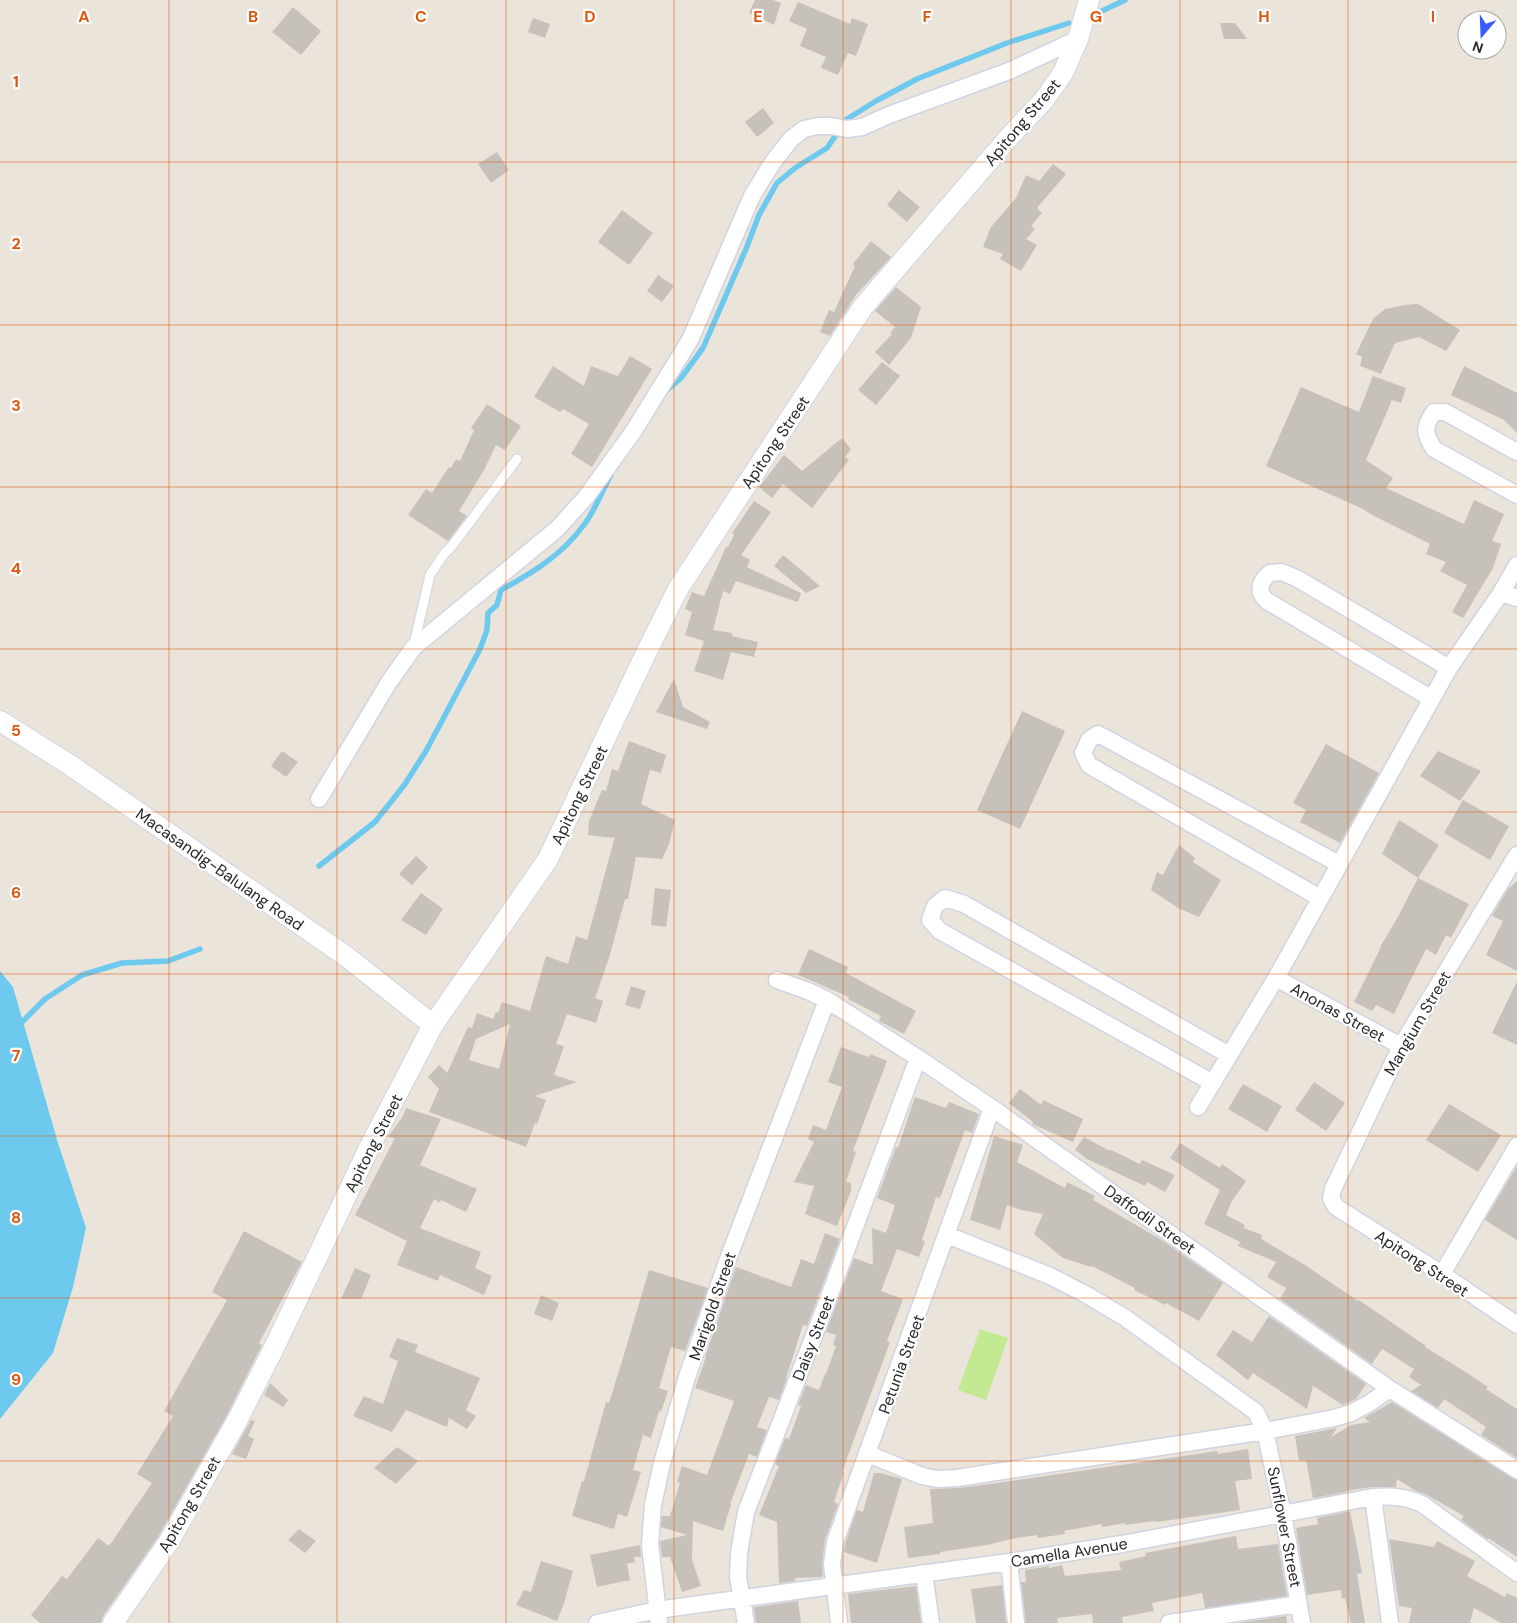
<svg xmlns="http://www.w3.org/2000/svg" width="1517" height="1623" viewBox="0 0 1517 1623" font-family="'DM Sans',sans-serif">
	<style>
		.pitch { fill: #c3e992 }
		.water { fill: #6dc9ee }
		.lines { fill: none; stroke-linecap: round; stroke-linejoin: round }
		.stream { stroke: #6dc9ee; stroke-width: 5.5 }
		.building { fill: #c6c1ba; fill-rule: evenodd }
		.service-casing { stroke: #d0d3e2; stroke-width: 11 }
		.minor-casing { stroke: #d0d3e2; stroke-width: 19 }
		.tertiary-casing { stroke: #d0d3e2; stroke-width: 22 }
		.service { stroke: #fff; stroke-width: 9 }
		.minor { stroke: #fff; stroke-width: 16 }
		.tertiary { stroke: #fff; stroke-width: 20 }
		.grid { fill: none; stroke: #de570d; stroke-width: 1; stroke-opacity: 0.55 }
		.labels { text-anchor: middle; stroke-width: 4.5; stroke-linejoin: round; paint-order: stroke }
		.street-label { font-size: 16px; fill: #292929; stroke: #fff }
		.grid-label { font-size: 16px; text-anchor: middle; font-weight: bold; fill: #de570d; stroke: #fff; stroke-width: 4.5; stroke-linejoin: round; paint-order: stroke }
	</style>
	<rect width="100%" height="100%" fill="#ebe4da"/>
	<path class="pitch" d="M 980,1329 L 1008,1338 L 986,1400 L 958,1390 Z"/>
	<path class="water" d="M 0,971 L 13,987 L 58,1143 L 86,1228 L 73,1287 L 53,1353 L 0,1419 Z"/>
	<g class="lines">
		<path class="stream" d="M 1102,11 L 1125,0
			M 665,392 L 681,378 L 703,348 L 746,249 L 759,215 L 777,183 L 795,168 L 827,148 L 847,119 L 876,101 L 917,79 L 1007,43 L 1069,23
			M 319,866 L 375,822 L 405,784 L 426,751 L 480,649 L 487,630 L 488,613 L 497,605 L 501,590 C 532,573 562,555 583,526 C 594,513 602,491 611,475
			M 17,1027 L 45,999 L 82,975 L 122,963 L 168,961 L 200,949"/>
	</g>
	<path class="building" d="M 755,0 L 773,0 L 781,3 L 774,25 L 749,13 Z
		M 798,2 L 850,24 L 852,18 L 868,24 L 856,56 L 848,53 L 838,75 L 821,68 L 826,57 L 800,46 L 807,29 L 789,21 Z
		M 293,7 L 321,31 L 301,55 L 272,32 Z
		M 533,18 L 550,24 L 545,38 L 528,32 Z
		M 1220,23 L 1235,23 L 1247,39 L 1224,39 Z
		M 763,108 L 774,123 L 757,137 L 745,122 Z
		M 497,152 L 509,170 L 491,183 L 478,164 Z
		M 1053,164 L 1066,174 L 1037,208 L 1042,213 L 1031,226 L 1035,229 L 1026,239 L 1037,245 L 1021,271 L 1000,259 L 1003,254 L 983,247 L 991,227 L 1016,198 L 1026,175 L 1039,181 Z
		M 899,190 L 920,207 L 907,222 L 887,205 Z
		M 622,210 L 653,233 L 629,265 L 598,242 Z
		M 871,241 L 891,257 L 856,295 L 830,336 L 820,332 L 829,310 L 834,312 L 855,266 L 853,264 Z
		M 658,275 L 674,286 L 662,302 L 647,291 Z
		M 896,287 L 921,307 L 911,338 L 889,365 L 875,352 L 892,334 L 890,333 L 895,327 L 875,311 Z
		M 1418,304 L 1460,330 L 1446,351 L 1419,337 L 1395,343 L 1381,374 L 1360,366 L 1362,357 L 1356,354 L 1373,319 L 1385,309 L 1405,305 Z
		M 630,356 L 652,369 L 592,467 L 571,454 L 589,424 L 563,409 L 560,412 L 534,397 L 553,366 L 584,386 L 591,366 L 618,376 Z
		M 882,362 L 900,376 L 876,405 L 858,390 Z
		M 1464,366 L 1517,393 L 1517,433 L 1504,420 L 1451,395 Z
		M 1373,376 L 1406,388 L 1401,403 L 1392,400 L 1366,460 L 1393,478 L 1386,488 L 1464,524 L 1474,500 L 1504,514 L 1492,541 L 1501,544 L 1493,568 L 1463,618 L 1452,612 L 1467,585 L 1440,571 L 1446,562 L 1426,554 L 1430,544 L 1374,516 L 1361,508 L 1266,466 L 1301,387 L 1359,412 Z
		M 487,404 L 521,426 L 505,450 L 496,445 L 484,470 L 459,511 L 467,516 L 448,541 L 408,515 L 426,489 L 432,493 L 449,467 L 451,468 L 456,459 L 460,461 L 474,430 L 471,428 Z
		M 842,438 L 851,449 L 845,457 L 849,460 L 812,508 L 783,484 L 772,498 L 759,487 L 784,455 L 802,471 Z
		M 754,501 L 771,512 L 741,555 L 750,560 L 747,567 L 801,593 L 798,602 L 736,581 L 730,594 L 723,591 L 713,630 L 732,633 L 732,636 L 758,642 L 754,657 L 731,652 L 723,680 L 694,671 L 704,641 L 685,635 L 692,612 L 685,609 L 692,592 L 704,596 L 726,547 L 728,547 L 734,535 L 732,533 Z
		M 783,555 L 820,586 L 806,593 L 774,566 Z
		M 674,679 L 683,707 L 710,722 L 707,729 L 656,712 Z
		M 1022,711 L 1065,731 L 1020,829 L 977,810 Z
		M 629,741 L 666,755 L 661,773 L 650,770 L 641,804 L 675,820 L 669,844 L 662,859 L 636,857 L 628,899 L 625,899 L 609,958 L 595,998 L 603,1001 L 596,1023 L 567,1014 L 556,1044 L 564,1046 L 554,1075 L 577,1082 L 535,1096 L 546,1100 L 537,1124 L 535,1123 L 526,1147 L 429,1112 L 439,1089 L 428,1077 L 439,1065 L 447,1073 L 468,1027 L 472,1028 L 477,1013 L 493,1019 L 496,1012 L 498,1013 L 502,1002 L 530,1011 L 546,956 L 568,964 L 576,936 L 587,940 L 615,836 L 613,838 L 588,835 L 589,821 L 602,790 L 606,791 L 612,769 L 618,771 ZM 510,1024 L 499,1069 L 469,1060 L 476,1039 Z
		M 1326,744 L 1379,773 L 1340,843 L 1300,822 L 1306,810 L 1293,803 Z
		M 282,751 L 298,762 L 286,777 L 271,766 Z
		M 1438,751 L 1481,771 L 1460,801 L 1420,776 Z
		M 1463,800 L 1509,826 L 1490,860 L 1444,833 Z
		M 1399,820 L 1439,845 L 1418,878 L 1382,854 Z
		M 1179,845 L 1195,858 L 1193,862 L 1221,880 L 1199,917 L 1178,908 L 1151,890 L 1157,872 L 1163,875 Z
		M 416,856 L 428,867 L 412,885 L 399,874 Z
		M 1418,878 L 1469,904 L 1451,938 L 1446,935 L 1436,955 L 1426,949 L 1394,1014 L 1376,1005 L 1372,1011 L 1354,1002 L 1381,947 L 1380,947 L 1399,915 Z
		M 1517,881 L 1517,971 L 1486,955 L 1503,921 L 1492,916 L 1508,889 Z
		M 655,888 L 671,890 L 666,927 L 651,925 Z
		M 421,893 L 443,909 L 426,935 L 401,920 Z
		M 809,949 L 848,967 L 846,973 L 916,1011 L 904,1034 L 879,1021 L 881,1016 L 848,999 L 849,997 L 798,975 Z
		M 1517,981 L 1517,1045 L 1492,1033 Z
		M 631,986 L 646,991 L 640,1009 L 625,1005 Z
		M 841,1047 L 869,1057 L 870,1054 L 887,1061 L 853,1151 L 856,1152 L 846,1182 L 851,1183 L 851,1191 L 837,1226 L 805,1214 L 814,1186 L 794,1182 L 814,1142 L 808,1139 L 813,1125 L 826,1130 L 842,1087 L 828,1082 Z
		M 1314,1082 L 1345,1103 L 1326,1131 L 1295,1110 Z
		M 1243,1084 L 1282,1106 L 1267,1132 L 1228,1109 Z
		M 1020,1089 L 1041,1105 L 1043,1100 L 1083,1119 L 1073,1142 L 1032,1124 L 1033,1122 L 1009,1103 Z
		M 915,1097 L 946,1108 L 949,1102 L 979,1114 L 972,1133 L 965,1130 L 940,1198 L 936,1197 L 922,1240 L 925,1241 L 919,1257 L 897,1249 L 881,1291 L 903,1299 L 887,1341 L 890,1342 L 842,1472 L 844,1472 L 834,1502 L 838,1504 L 825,1540 L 822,1563 L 823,1577 L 795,1578 L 795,1581 L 779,1583 L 777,1522 L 759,1515 L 779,1466 L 775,1464 L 785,1438 L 789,1439 L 801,1406 L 798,1405 L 806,1385 L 819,1390 L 825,1374 L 826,1374 L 836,1346 L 833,1345 L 836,1335 L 826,1332 L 854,1258 L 873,1265 L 872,1228 L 886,1233 L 895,1205 L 877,1198 L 896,1147 L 898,1148 Z
		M 1449,1104 L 1501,1135 L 1478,1172 L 1426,1140 Z
		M 406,1108 L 441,1119 L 420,1165 L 477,1189 L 466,1212 L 441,1200 L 440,1203 L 434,1199 L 420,1228 L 481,1252 L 475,1268 L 492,1276 L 484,1295 L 440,1275 L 438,1281 L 397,1265 L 407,1241 L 355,1215 L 395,1138 L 388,1137 L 403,1116 Z
		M 994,1136 L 1023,1145 L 1017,1162 L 1065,1188 L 1067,1182 L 1095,1196 L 1093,1200 L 1160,1239 L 1223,1283 L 1199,1321 L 1166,1303 L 1165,1305 L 1134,1290 L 1135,1288 L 1092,1266 L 1091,1267 L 1063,1258 L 1034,1234 L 1043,1214 L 1021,1210 L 1007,1205 L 1000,1230 L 970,1220 Z
		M 1084,1137 L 1110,1151 L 1111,1150 L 1140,1164 L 1142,1160 L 1175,1175 L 1165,1192 L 1147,1182 L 1145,1186 L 1087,1159 L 1075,1150 Z
		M 1180,1143 L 1220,1168 L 1222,1164 L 1246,1181 L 1232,1201 L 1226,1215 L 1245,1225 L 1244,1228 L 1262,1235 L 1261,1239 L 1305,1265 L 1358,1301 L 1359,1300 L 1426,1346 L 1425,1347 L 1464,1371 L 1488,1387 L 1486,1389 L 1517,1409 L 1517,1458 L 1481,1435 L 1486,1427 L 1444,1399 L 1438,1408 L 1411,1391 L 1421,1385 L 1409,1377 L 1414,1369 L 1382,1349 L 1372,1364 L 1280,1299 L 1286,1288 L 1267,1277 L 1276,1262 L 1238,1246 L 1240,1242 L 1204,1224 L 1220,1190 L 1170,1158 Z
		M 1517,1166 L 1517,1240 L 1485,1220 Z
		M 244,1231 L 302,1262 L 259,1343 L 262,1345 L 227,1415 L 158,1537 L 103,1616 L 101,1623 L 40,1623 L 31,1615 L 62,1576 L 67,1579 L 98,1538 L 109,1546 L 152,1483 L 137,1474 L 173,1416 L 164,1411 L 227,1300 L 212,1292 Z
		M 825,1233 L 840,1239 L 807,1326 L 803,1325 L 786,1378 L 787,1378 L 779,1400 L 769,1397 L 757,1427 L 767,1430 L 757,1457 L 749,1454 L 730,1504 L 731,1504 L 723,1531 L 693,1521 L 692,1560 L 701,1586 L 682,1592 L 670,1557 L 662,1557 L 660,1541 L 687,1535 L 661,1527 L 662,1516 L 670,1516 L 680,1483 L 677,1482 L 682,1466 L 707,1475 L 734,1401 L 695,1388 L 706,1357 L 705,1357 L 736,1267 L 791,1287 L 801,1259 L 814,1264 Z
		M 355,1268 L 371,1275 L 361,1299 L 341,1299 Z
		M 649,1270 L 708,1288 L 685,1351 L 671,1347 L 659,1388 L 668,1391 L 661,1412 L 659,1411 L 651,1438 L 643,1435 L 633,1470 L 641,1472 L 627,1517 L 618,1514 L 614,1529 L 572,1516 L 582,1481 L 584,1481 L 606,1402 L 609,1403 L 622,1361 Z
		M 541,1295 L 559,1303 L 552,1321 L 534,1314 Z
		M 1269,1316 L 1366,1384 L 1356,1399 L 1343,1405 L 1313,1386 L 1307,1409 L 1253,1373 L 1248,1380 L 1216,1355 L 1233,1330 L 1252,1342 Z
		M 397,1338 L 418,1345 L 415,1352 L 480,1378 L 466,1410 L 476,1416 L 467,1429 L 449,1418 L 447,1427 L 406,1410 L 392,1432 L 353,1416 L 364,1396 L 383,1404 L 398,1361 L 389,1357 Z
		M 270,1383 L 288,1400 L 283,1407 L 264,1395 Z
		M 1392,1402 L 1512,1478 L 1517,1480 L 1517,1557 L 1488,1538 L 1487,1539 L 1461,1520 L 1464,1516 L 1425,1494 L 1416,1491 L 1397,1479 L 1396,1487 L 1371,1487 L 1346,1491 L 1346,1492 L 1313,1498 L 1306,1460 L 1299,1461 L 1295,1436 L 1337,1428 L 1331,1437 L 1351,1425 L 1370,1422 L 1364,1418 Z
		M 251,1420 L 255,1421 L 248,1436 L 254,1439 L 246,1459 L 232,1454 Z
		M 397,1447 L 418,1461 L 396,1484 L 374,1468 Z
		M 1248,1449 L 1252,1479 L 1235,1481 L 1240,1510 L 1157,1522 L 1156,1521 L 1125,1525 L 1125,1523 L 1102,1527 L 1101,1524 L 1064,1531 L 1065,1534 L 1038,1538 L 1037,1535 L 1011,1539 L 987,1545 L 940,1552 L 940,1554 L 908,1558 L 904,1527 L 933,1523 L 930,1489 L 958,1488 L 990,1484 L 1217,1451 L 1218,1454 Z
		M 874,1473 L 880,1473 L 902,1479 L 877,1563 L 844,1552 L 845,1544 L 857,1510 L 863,1512 Z
		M 1350,1511 L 1362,1573 L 1357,1574 L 1365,1623 L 1351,1623 L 1345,1598 L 1342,1599 L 1341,1590 L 1307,1595 L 1296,1528 L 1318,1524 L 1317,1518 Z
		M 299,1529 L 316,1541 L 305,1553 L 288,1540 Z
		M 1236,1536 L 1238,1549 L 1278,1544 L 1287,1596 L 1205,1608 L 1202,1593 L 1152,1603 L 1154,1611 L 1122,1617 L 1123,1623 L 1093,1623 L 1092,1614 L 1057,1618 L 1058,1623 L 1026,1623 L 1021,1582 L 1026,1582 L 1025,1570 L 1049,1566 L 1049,1568 L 1062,1565 L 1065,1576 L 1121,1570 L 1119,1562 L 1146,1556 L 1145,1553 Z
		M 1389,1539 L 1434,1547 L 1437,1541 L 1475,1561 L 1467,1576 L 1505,1597 L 1507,1593 L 1517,1598 L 1517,1623 L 1501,1623 L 1474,1608 L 1470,1623 L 1409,1623 L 1412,1608 L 1399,1606 Z
		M 640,1545 L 641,1557 L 634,1557 L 635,1562 L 627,1564 L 630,1580 L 597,1587 L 590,1555 Z
		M 541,1561 L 573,1571 L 564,1603 L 557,1621 L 516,1605 L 524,1590 L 531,1592 Z
		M 1002,1585 L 1006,1623 L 976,1623 L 971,1589 Z
		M 916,1586 L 921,1623 L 851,1623 L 848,1594 Z
		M 798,1601 L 801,1623 L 756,1623 L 754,1607 Z
		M 1286,1616 L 1287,1623 L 1238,1623 Z"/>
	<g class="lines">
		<g class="service-casing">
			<path id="service" d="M 414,644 L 430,575 L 444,554 L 452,546 L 517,459"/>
		</g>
		<g class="minor-casing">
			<path id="minor" d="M 1517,452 L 1445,412 L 1434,412 C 1423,428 1424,433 1434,449 L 1517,495
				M 1501,593 L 1517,598
				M 1432,699 L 1267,601 C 1256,591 1260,581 1270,573 L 1282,572 L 1298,579 L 1449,668
				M 319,799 L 389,682 L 414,647 L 557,529 L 586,497 L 633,432 L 690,340 L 752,196 L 773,162 L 791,139 L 804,129 L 818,126 L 831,126 L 847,129 L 862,127 L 889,115 L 1009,71 L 1078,39
				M 1517,855 L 1401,1046 L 1333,1189 L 1331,1198 L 1336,1207 L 1442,1274 L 1517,1325
				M 1320,898 L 1089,765 L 1083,753 L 1089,740 L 1098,734 L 1339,864
				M 1276,978 L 1401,1046
				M 777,980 L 808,991 L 827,1000 L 918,1058 L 992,1108 L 1390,1389 L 1517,1470
				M 1213,1083 L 940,931 L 930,920 L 935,906 L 945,898 L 964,904 L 1229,1055
				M 1198,1107 L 1276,978 L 1449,668 L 1501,593 L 1517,565
				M 947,1235 L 1050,1276 L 1085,1294 L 1124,1317 L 1256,1412 L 1265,1431 L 1283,1514 L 1302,1623
				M 1442,1274 L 1517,1146
				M 868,1454 L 922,1476 L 937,1479 L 957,1478 L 1265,1431 L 1334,1418 L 1351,1413 L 1368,1404 L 1390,1389
				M 1373,1497 L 1390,1623
				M 1009,1562 L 1016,1623
				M 924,1573 L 931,1623
				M 597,1623 L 657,1610 L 1009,1562 L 1122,1544 L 1373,1497 C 1392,1496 1404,1496 1422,1504 L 1517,1573
				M 659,1623 L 650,1544 L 653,1505 L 662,1463 L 687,1377 L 728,1259 L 827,1000
				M 746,1623 L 738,1577 L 739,1553 L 746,1512 L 827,1302 L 918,1058
				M 839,1623 L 832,1564 L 835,1542 L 992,1108
				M 1169,1623 L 1299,1604"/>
		</g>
		<g class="tertiary-casing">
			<path id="tertiary" d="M 0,721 L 70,765 L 347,957 L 433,1025
				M 113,1623 L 168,1543 L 237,1421 L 274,1348 L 370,1146 L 433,1025 L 548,859 L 647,651 L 678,589 L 863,307 L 1011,135 L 1044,100 L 1063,73 L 1078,39 L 1089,0"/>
		</g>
		<use href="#service" class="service"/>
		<use href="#minor" class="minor"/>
		<use href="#tertiary" class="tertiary"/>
	</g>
	<path class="grid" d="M 169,0 L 169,1623M 337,0 L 337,1623M 506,0 L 506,1623M 674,0 L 674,1623M 843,0 L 843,1623M 1011,0 L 1011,1623M 1180,0 L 1180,1623M 1348,0 L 1348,1623M 0,162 L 1517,162M 0,325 L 1517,325M 0,487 L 1517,487M 0,649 L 1517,649M 0,812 L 1517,812M 0,974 L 1517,974M 0,1136 L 1517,1136M 0,1298 L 1517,1298M 0,1461 L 1517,1461"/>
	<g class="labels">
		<g class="street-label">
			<text transform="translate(1022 122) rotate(-50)" y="6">Apitong Street</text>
			<text transform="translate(775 442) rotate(-56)" y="6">Apitong Street</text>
			<text transform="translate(579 795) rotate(-64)" y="6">Apitong Street</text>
			<text transform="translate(220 869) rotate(35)" y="6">Macasandig-Balulang Road</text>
			<text transform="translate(1338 1012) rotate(29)" y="6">Anonas Street</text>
			<text transform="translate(1417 1023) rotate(-60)" y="6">Mangium Street</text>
			<text transform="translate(373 1143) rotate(-63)" y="6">Apitong Street</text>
			<text transform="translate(1150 1219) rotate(35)" y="6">Daffodil Street</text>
			<text transform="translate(1422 1263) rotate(33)" y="6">Apitong Street</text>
			<text transform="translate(712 1306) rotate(-71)" y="6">Marigold Street</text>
			<text transform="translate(813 1338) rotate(-69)" y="6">Daisy Street</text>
			<text transform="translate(901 1364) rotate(-70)" y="6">Petunia Street</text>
			<text transform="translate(189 1504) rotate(-60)" y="6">Apitong Street</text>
			<text transform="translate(1285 1527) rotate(79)" y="6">Sunflower Street</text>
			<text transform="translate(1069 1552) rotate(-9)" y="6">Camella Avenue</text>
		</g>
	</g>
	<g class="grid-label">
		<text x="84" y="22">A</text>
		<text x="253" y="22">B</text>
		<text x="421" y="22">C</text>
		<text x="590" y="22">D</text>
		<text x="758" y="22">E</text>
		<text x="927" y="22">F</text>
		<text x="1096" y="22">G</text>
		<text x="1264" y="22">H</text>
		<text x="1433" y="22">I</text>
		<text x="16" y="87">1</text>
		<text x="16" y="249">2</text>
		<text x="16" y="411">3</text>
		<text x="16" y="574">4</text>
		<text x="16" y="736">5</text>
		<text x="16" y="898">6</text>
		<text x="16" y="1061">7</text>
		<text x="16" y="1223">8</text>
		<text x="16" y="1385">9</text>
	</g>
	<g transform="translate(1482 35) rotate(199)"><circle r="24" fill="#ffffff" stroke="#a9a9a9"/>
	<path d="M0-4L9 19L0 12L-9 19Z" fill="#3a5af9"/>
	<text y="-8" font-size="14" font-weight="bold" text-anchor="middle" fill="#292929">N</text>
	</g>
</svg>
